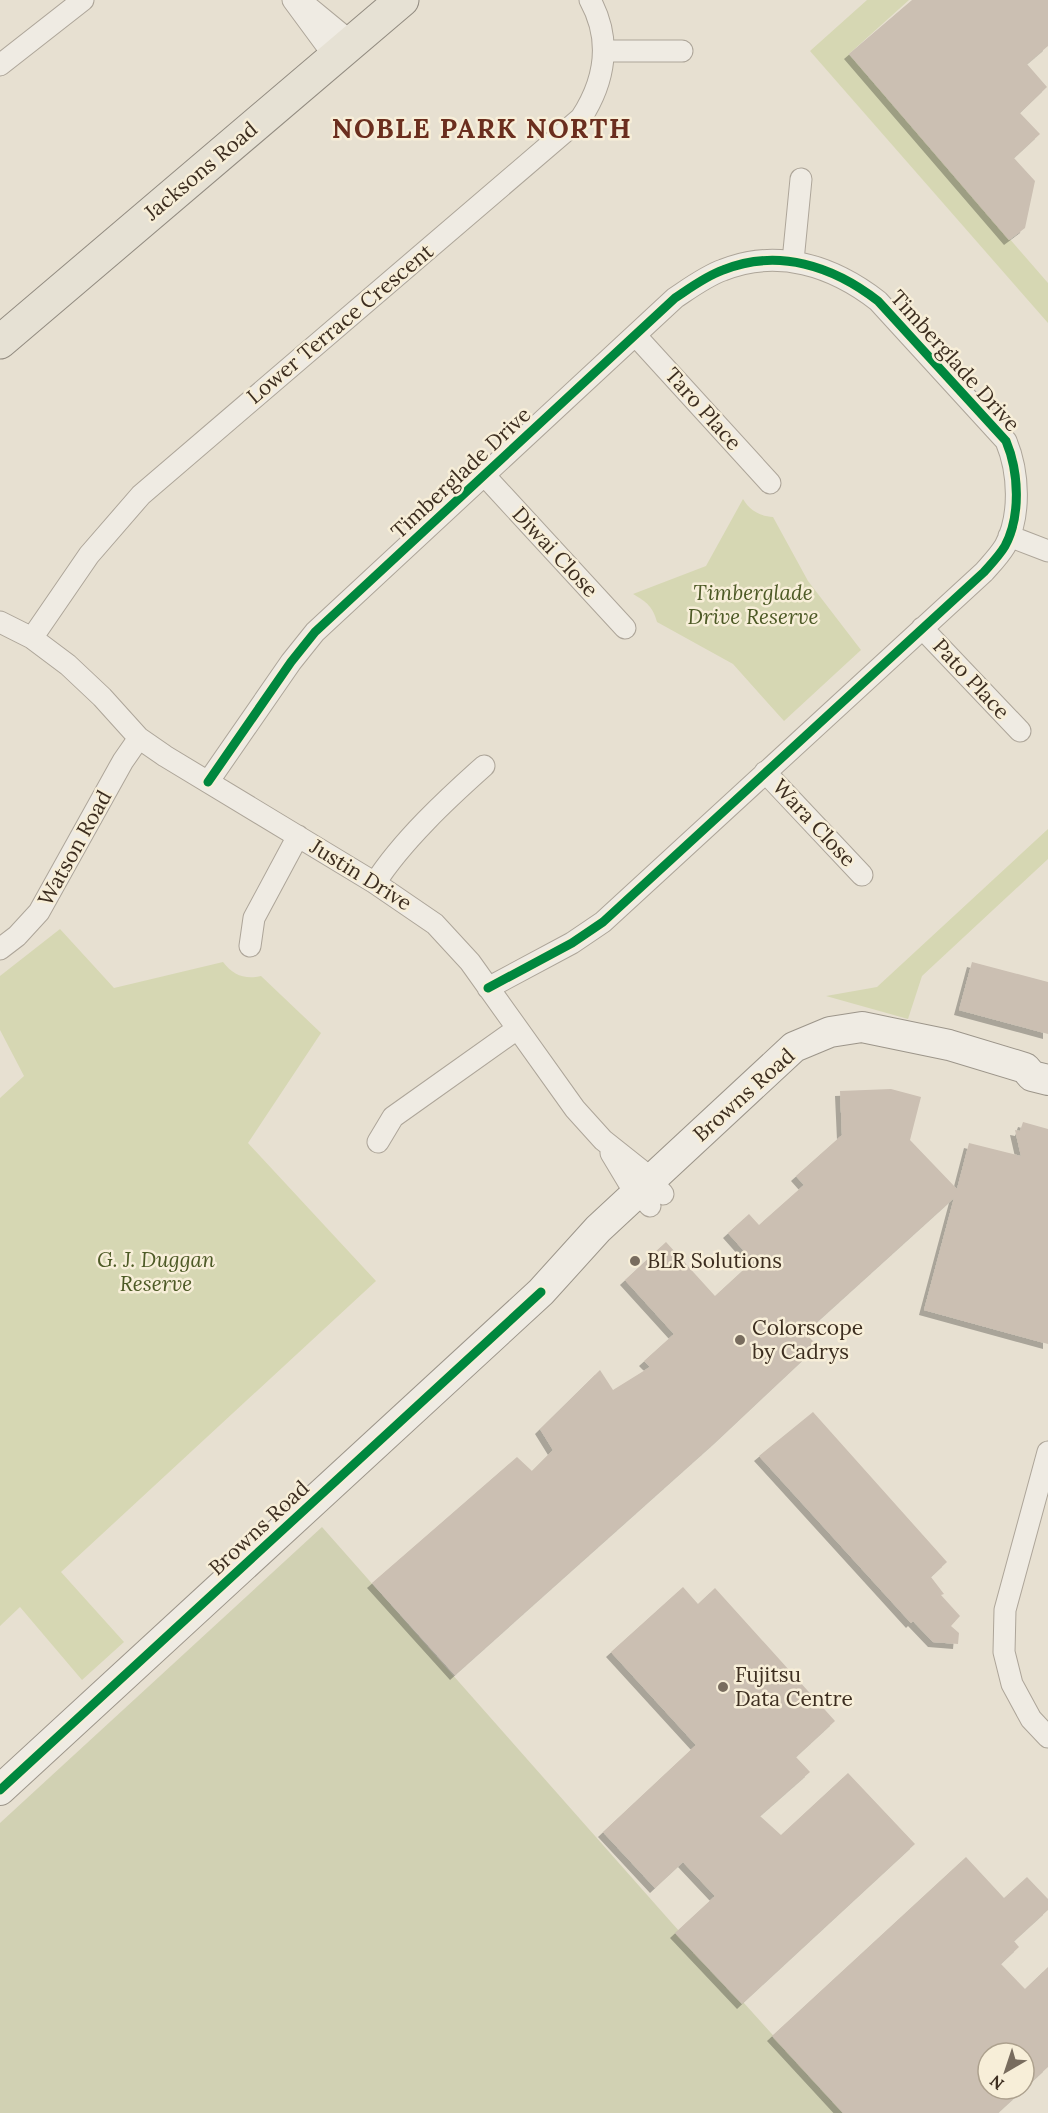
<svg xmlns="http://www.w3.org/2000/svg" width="1048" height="2113" viewBox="0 0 1048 2113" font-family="Lora,serif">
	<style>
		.green { fill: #d6d7b3 }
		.cemetery { fill: #d1d1b3 }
		.building { fill: #cbbfb2; filter: url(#shadow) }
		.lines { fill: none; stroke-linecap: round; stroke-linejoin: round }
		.street-casing { stroke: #ada599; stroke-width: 23 }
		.secondary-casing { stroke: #9c958a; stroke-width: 32 }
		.primary-casing { stroke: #928b80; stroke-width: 35 }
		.street { stroke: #efebe3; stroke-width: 21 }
		.secondary { stroke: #efebe3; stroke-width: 30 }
		.primary { stroke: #e6e1d4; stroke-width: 33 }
		.cycleway-casing { stroke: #f7eed8; stroke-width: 13 }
		.cycleway { stroke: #00873e; stroke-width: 9 }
		.poi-dot { fill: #786c5e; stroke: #f7eed8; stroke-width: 2 }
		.labels { text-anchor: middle; stroke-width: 5; stroke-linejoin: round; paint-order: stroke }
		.street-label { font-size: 21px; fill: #3d2e20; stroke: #f7eed8 }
		.park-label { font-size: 21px; font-style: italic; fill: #4d5a26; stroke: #f7eed8 }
		.poi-label { font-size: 21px; fill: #3d2e20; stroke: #f7eed8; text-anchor: start }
		.district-label { font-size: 27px; font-weight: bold; letter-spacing: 1.5px; fill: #6b2e1e; stroke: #f7eed8 }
	</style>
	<defs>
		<filter id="shadow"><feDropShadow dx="-5" dy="5" stdDeviation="0" flood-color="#0004"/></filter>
	</defs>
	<rect width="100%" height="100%" fill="#e7e0d1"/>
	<path class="green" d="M 867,0 L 909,0 L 849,54 L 1048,283 L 1048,323 L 810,51 Z
		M 743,499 C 750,511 760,516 773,517 L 808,581 L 861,650 L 784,721 L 733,664 L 657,622 C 653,607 647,602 633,594 L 706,566 Z
		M 1048,829 L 1048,859 L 922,976 L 908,1019 L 826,996 L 877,987 Z
		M 60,929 L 114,988 L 223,962 C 233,975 245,980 261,976 L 321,1033 L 248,1143 L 376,1281 L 61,1572 L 124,1642 L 82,1680 L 20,1607 L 0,1626 L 0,1098 L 24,1076 L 0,1030 L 0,976 Z"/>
	<path class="cemetery" d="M 322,1527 L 671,1922 L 843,2113 L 0,2113 L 0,1823 Z"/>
	<path class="building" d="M 912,0 L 1048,0 L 1048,46 L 1027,64 L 1047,87 L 1020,113 L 1040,134 L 1014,158 L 1035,181 L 1025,228 L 1009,240 L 849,54 Z
		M 972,962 L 1048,982 L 1048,1034 L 959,1010 Z
		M 891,1089 L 921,1097 L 910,1140 L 957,1189 L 969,1143 L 1021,1156 L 1015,1130 L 1020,1131 L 1023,1122 L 1048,1129 L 1048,1344 L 924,1310 L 954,1198 L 805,1333 L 818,1346 L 719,1439 L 455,1675 L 372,1583 L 517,1457 L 532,1471 L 553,1450 L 540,1429 L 600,1370 L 613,1390 L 650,1367 L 644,1361 L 674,1334 L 625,1280 L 666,1242 L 715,1296 L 753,1261 L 728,1233 L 749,1214 L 759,1225 L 804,1185 L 796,1176 L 842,1135 L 840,1091 Z
		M 813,1412 L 947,1562 L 931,1577 L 944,1594 L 941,1595 L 960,1616 L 951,1626 L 959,1633 L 958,1644 L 933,1642 L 913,1621 L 911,1623 L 759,1456 Z
		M 683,1587 L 698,1604 L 715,1588 L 835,1721 L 796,1757 L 810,1772 L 760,1816 L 781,1835 L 848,1773 L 915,1844 L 742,2004 L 675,1933 L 715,1896 L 683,1862 L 655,1888 L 603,1832 L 696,1745 L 611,1652 Z
		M 966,1857 L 1004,1898 L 1027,1877 L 1048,1899 L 1048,1910 L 1014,1941 L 1019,1947 L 1001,1964 L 1025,1989 L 1048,1967 L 1048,2067 L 1024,2089 L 1024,2053 L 988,2053 L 988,2089 L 1024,2089 L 998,2113 L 843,2113 L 772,2036 Z"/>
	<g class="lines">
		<g class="street-casing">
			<path id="street" d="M 293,0 L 335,57
				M 307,6 L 352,43
				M 604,51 L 682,51
				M 0,65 L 83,0
				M 793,261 L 801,179
				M 636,336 L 770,483
				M 485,476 L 625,628
				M 1009,536 L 1048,551
				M 0,622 L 32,638 L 68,665 L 102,697 L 139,738 L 165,756 L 375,883 L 435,924 L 470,962 L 575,1109 L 603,1140 L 642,1171 L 663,1194
				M 922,628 L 1020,731
				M 32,638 L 89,555 L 141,495 L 581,118 C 605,81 612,40 590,0
				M 765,772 L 862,875
				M 208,782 L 291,662 L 315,632 L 675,298 C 690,288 706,276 723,270 C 778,248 833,266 878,301 L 1006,441 C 1019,472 1021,516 1005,546 C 999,556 991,564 984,572 L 603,922 L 572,943 L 488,988
				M 375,883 C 402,841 447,799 484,766
				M 250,946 L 254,918 L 298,836
				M 0,949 L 17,936 L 39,912 L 123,761 L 139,738
				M 378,1142 L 393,1117 L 517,1029
				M 611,1153 L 629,1183 L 650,1206
				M 1048,1452 L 1005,1610 L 1004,1652 L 1012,1684 L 1031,1719 L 1048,1737"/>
		</g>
		<g class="secondary-casing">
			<path id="secondary" d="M 0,1790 L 541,1292 L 598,1229 L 794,1047 L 830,1032 L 862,1027 L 949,1045 L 1025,1068 L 1032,1076 L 1048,1080"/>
		</g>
		<g class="primary-casing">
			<path id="primary" d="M 0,342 L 402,0"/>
		</g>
		<use href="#street" class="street"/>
		<use href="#secondary" class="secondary"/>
		<use href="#primary" class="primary"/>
		<g class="cycleway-casing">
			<path id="cycleway" d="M 208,782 L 291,662 L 315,632 L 675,298 C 690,288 706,276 723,270 C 778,248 833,266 878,301 L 1006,441 C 1019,472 1021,516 1005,546 C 999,556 991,564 984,572 L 603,922 L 572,943 L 488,988
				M 0,1790 L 541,1292"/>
		</g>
		<use href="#cycleway" class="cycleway"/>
	</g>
	<g class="poi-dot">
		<circle cx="635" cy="1261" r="6"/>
		<circle cx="740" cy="1340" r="6"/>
		<circle cx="723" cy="1687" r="6"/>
	</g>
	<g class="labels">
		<g class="street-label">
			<text transform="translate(201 171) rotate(-40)" y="7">Jacksons Road</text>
			<text transform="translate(340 324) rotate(-40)" y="7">Lower Terrace Crescent</text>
			<text transform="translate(955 361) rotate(48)" y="7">Timberglade Drive</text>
			<text transform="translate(703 409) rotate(48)" y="7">Taro Place</text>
			<text transform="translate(461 473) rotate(-43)" y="7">Timberglade Drive</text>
			<text transform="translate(555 552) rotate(47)" y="7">Diwai Close</text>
			<text transform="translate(971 679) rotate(47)" y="7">Pato Place</text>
			<text transform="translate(814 823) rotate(47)" y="7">Wara Close</text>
			<text transform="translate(75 848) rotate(-61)" y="7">Watson Road</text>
			<text transform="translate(361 875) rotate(32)" y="7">Justin Drive</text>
			<text transform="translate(744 1095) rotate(-42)" y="7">Browns Road</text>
			<text transform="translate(259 1528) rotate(-43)" y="7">Browns Road</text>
		</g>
		<g class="park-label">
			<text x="753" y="600">Timberglade<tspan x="753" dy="24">Drive Reserve</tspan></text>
			<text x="156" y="1267">G. J. Duggan<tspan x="156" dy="24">Reserve</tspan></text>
		</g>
		<g class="poi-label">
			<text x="647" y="1268">BLR Solutions</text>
			<text x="752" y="1335">Colorscope<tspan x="752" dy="24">by Cadrys</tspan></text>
			<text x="735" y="1682">Fujitsu<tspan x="735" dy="24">Data Centre</tspan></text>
		</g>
		<g class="district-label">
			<text x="482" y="138">NOBLE PARK NORTH</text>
		</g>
	</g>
	<g transform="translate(1006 2071) rotate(219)"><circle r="28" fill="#f7eed8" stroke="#ada18e" stroke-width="1.5"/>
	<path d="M0-4.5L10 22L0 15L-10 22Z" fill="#786c5e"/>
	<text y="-9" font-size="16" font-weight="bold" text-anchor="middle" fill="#3d2e20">N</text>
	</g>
</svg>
